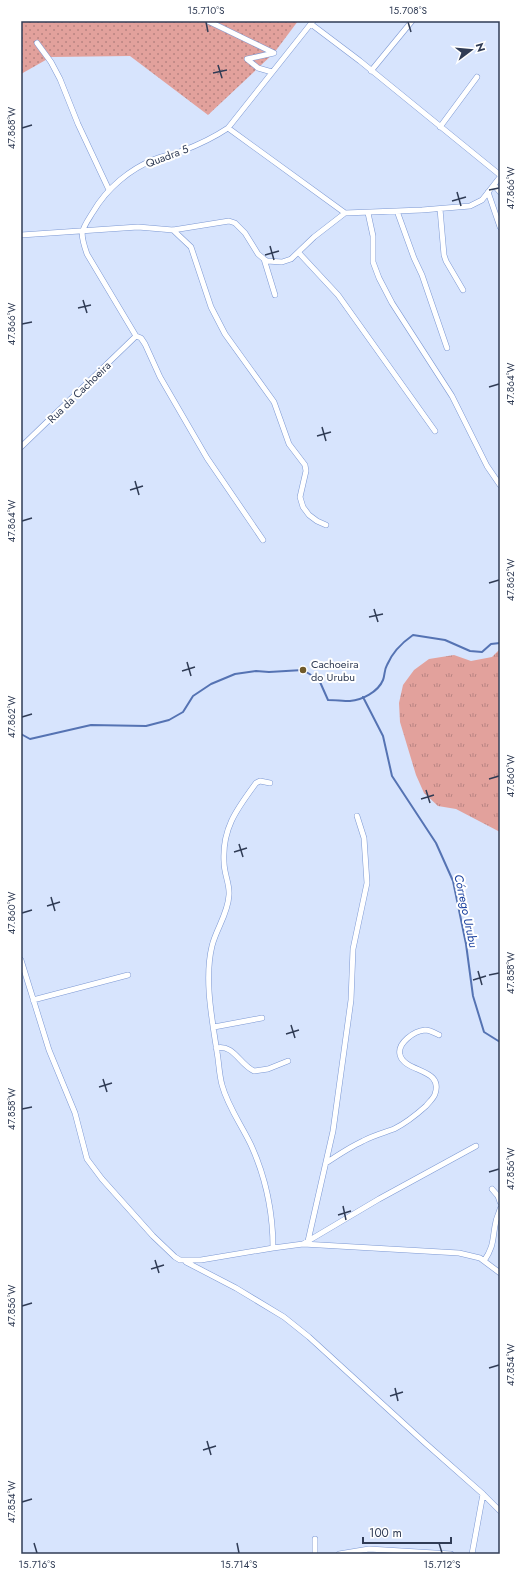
<svg xmlns="http://www.w3.org/2000/svg" width="521" height="1575" viewBox="0 0 521 1575" font-family="Jost,sans-serif">
	<style>
		.grass { fill: url(#grass-tufts) }
		.park { fill: url(#park-dots) }
		.lines { fill: none; stroke-linecap: round; stroke-linejoin: round }
		.stream { stroke: #5573b3; stroke-width: 2 }
		.street-casing { stroke: #7c98d3; stroke-width: 6 }
		.street { stroke: #fff; stroke-width: 5 }
		.ticks { fill: none; stroke: #303c55; stroke-width: 1.5 }
		.poi-dot { fill: #705a2a; stroke: #fff; stroke-width: 1.5 }
		.labels { text-anchor: middle; stroke-width: 4; stroke-linejoin: round; paint-order: stroke }
		.street-label { font-size: 11px; fill: #303c55; stroke: #fff }
		.poi-label { font-size: 11px; fill: #303c55; stroke: #fff; text-anchor: start }
		.water-label { font-size: 12px; font-style: italic; fill: #1d43a0; stroke: #fff }
		.neatline { fill: none; stroke: #303c55; stroke-width: 1.5 }
		.ticks-label { font-size: 10px; text-anchor: middle; fill: #303c55 }
	</style>
	<defs>
		<pattern id="grass-tufts" width="24" height="20" patternUnits="userSpaceOnUse"><rect width="24" height="20" fill="#e2a19c"/><path d="M3 7l-1-3M5 7V3M7 7l1-3M15 17l-1-3M17 17v-4M19 17l1-3" fill="none" stroke="#b88482"/></pattern>
		<pattern id="park-dots" width="8" height="8" patternUnits="userSpaceOnUse"><rect width="8" height="8" fill="#e2a19c"/><path d="M2 2h.1M6 6h.1" fill="none" stroke="#b88482" stroke-width="1.8" stroke-linecap="round"/></pattern>
	</defs>
	<rect width="100%" height="100%" fill="#d7e4fd"/>
	<path class="grass" d="M 500,649 L 500,832 L 456,809 L 438,806 L 424,793 L 416,775 L 400,722 L 399,703 L 403,685 L 414,670 L 429,659 L 454,655 L 471,661 L 492,657 Z"/>
	<path class="park" d="M 21,21 L 298,21 L 274,53 L 208,115 L 130,56 L 51,57 L 21,74 Z"/>
	<g class="lines">
		<path class="stream" d="M 363,697 L 383,736 L 392,776 L 436,843 L 453,881 L 466,944 L 473,996 L 484,1032 L 500,1042
			M 21,734 L 30,739 L 91,725 L 146,726 L 169,720 L 183,712 L 193,696 L 211,684 L 235,674 L 256,671 L 269,672 L 303,670 L 316,678 L 320,682 L 328,700 C 335,700 343,701 350,701 C 362,700 378,692 383,680 C 385,675 384,670 387,665 C 392,653 403,642 413,635 L 445,640 L 470,651 L 482,652 L 491,644 L 500,643"/>
		<g class="street-casing">
			<path id="street" d="M 208,21 L 274,53 L 247,59 L 258,68 L 272,72
				M 311,24 L 360,61 L 500,175
				M 37,43 L 51,62 L 60,79 L 78,124 L 109,190
				M 371,71 L 412,21
				M 440,127 L 477,77
				M 228,128 L 345,213
				M 494,185 L 500,192
				M 488,192 L 500,227
				M 440,209 L 444,255 L 446,261 L 463,290
				M 397,211 L 414,258 L 422,275 L 447,348
				M 368,213 L 373,236 L 373,262 L 379,278 L 392,303 L 452,396 L 487,466 L 500,485
				M 173,230 L 191,247 L 211,307 L 225,334 L 274,402 L 289,444 L 305,465 L 306,471 L 300,497 L 303,507 L 309,515 L 317,521 L 326,525
				M 21,235 L 138,227 L 173,230 L 229,221 L 235,223 L 245,233 L 258,254 L 264,259 L 267,261 L 282,262 L 291,259 L 314,237 L 345,213 L 422,210 L 470,206 L 482,200 L 500,177
				M 299,253 L 338,295 L 435,431
				M 264,259 L 275,295
				M 21,447 L 136,336
				M 263,540 L 207,458 L 160,377 L 145,344 L 141,338 L 136,336 L 87,254 C 79,231 81,231 93,212 C 107,188 130,169 155,159 C 164,156 173,154 182,151 C 198,145 213,138 228,128 L 313,21
				M 270,783 L 260,781 L 256,783 C 237,809 222,828 224,862 C 224,874 230,884 229,895 C 228,914 216,929 212,946 C 204,979 212,1019 217,1052 C 219,1063 219,1074 222,1085 C 228,1107 241,1124 251,1145 C 265,1176 273,1213 273,1248
				M 21,960 L 49,1050 L 75,1113 L 87,1159 L 102,1179 L 153,1236 L 175,1257 L 180,1260 L 201,1260 L 273,1248 L 303,1244 L 379,1199 L 476,1146
				M 33,1000 L 128,975
				M 214,1027 L 262,1018
				M 216,1048 C 234,1044 239,1064 254,1071 L 268,1069 L 288,1061
				M 326,1163 C 338,1155 350,1147 363,1141 C 372,1136 383,1133 394,1129 C 406,1123 416,1115 426,1106 C 429,1102 434,1098 435,1094 C 444,1068 405,1073 400,1055 C 397,1043 414,1031 425,1030 C 430,1030 435,1033 439,1035
				M 492,1189 L 498,1196 L 500,1202
				M 308,1241 L 333,1131 L 351,1000 L 353,949 L 367,883 L 364,838 L 357,816
				M 303,1244 L 459,1253 L 480,1258 L 500,1273
				M 484,1261 C 495,1245 492,1238 496,1221 C 497,1217 499,1213 500,1209
				M 186,1262 L 236,1288 L 284,1317 L 309,1337 L 424,1442 L 483,1494 L 500,1511
				M 315,1539 L 315,1554
				M 339,1554 L 369,1549 L 451,1554
				M 472,1554 L 483,1494"/>
		</g>
		<use href="#street" class="street"/>
	</g>
	<path class="ticks" d="M 206,22 L 208,32M 408,22 L 411,32M 218,65 L 222,78M 213,73 L 227,70M 22,128 L 32,125M 489,190 L 499,188M 457,192 L 461,206M 452,201 L 466,197M 270,246 L 274,260M 265,255 L 279,251M 83,300 L 87,313M 78,308 L 91,305M 22,324 L 32,322M 489,387 L 499,384M 322,427 L 326,441M 317,436 L 331,432M 135,481 L 139,495M 130,490 L 143,486M 22,521 L 32,518M 489,583 L 499,580M 374,609 L 378,622M 369,617 L 383,614M 187,662 L 191,676M 182,671 L 195,667M 22,717 L 32,714M 489,779 L 499,776M 426,790 L 430,803M 421,799 L 434,795M 239,844 L 243,857M 234,852 L 247,848M 51,897 L 55,911M 47,906 L 60,902M 22,913 L 32,910M 478,971 L 482,985M 489,975 L 499,973M 473,980 L 486,976M 291,1025 L 295,1038M 286,1034 L 299,1030M 103,1079 L 107,1092M 99,1087 L 112,1083M 22,1109 L 32,1107M 489,1172 L 499,1169M 343,1206 L 346,1220M 338,1215 L 351,1211M 155,1260 L 159,1273M 151,1269 L 164,1265M 22,1306 L 32,1303M 489,1368 L 499,1365M 395,1388 L 398,1401M 390,1396 L 403,1392M 207,1441 L 211,1455M 203,1450 L 216,1446M 22,1502 L 32,1499M 34,1543 L 37,1553M 237,1543 L 239,1553M 439,1543 L 442,1553"/>
	<circle class="poi-dot" cx="303" cy="670" r="4"/>
	<g class="labels">
		<g class="street-label">
			<text transform="translate(167 156) rotate(-21)" y="4">Quadra 5</text>
			<text transform="translate(79 392) rotate(-44)" y="4">Rua da Cachoeira</text>
		</g>
		<g class="poi-label">
			<text x="311" y="668">Cachoeira<tspan x="311" dy="13">do Urubu</tspan></text>
		</g>
		<g class="water-label">
			<text transform="translate(466 911) rotate(78)" y="4">Córrego Urubu</text>
		</g>
	</g>
	<rect width="521" height="1575" fill="none" stroke="#ffffff" stroke-width="44"/>
	<g transform="translate(471 50) rotate(74)" stroke="#ffffff" stroke-width="3" paint-order="stroke">
	<path d="M0-3L7 15L0 10L-7 15Z" fill="#303c55"/>
	<text y="-6" font-size="11" font-weight="bold" text-anchor="middle" fill="#303c55">N</text>
	</g>
	<path d="M363 1537v6h88v-6" fill="none" stroke="#303c55" stroke-width="2"/>
	<text x="369" y="1537" font-size="12" fill="#303c55" stroke="#ffffff" stroke-width="3" paint-order="stroke">100 m</text>
	<rect x="22" y="22" width="477" height="1531" class="neatline"/>
	<g class="ticks-label">
		<text x="206" y="14">15.710°S</text>
		<text x="408" y="14">15.708°S</text>
		<text transform="translate(11 128) rotate(-90)" y="4">47.868°W</text>
		<text transform="translate(510 188) rotate(-90)" y="4">47.866°W</text>
		<text transform="translate(11 324) rotate(-90)" y="4">47.866°W</text>
		<text transform="translate(510 384) rotate(-90)" y="4">47.864°W</text>
		<text transform="translate(11 521) rotate(-90)" y="4">47.864°W</text>
		<text transform="translate(510 580) rotate(-90)" y="4">47.862°W</text>
		<text transform="translate(11 717) rotate(-90)" y="4">47.862°W</text>
		<text transform="translate(510 776) rotate(-90)" y="4">47.860°W</text>
		<text transform="translate(11 913) rotate(-90)" y="4">47.860°W</text>
		<text transform="translate(510 973) rotate(-90)" y="4">47.858°W</text>
		<text transform="translate(11 1109) rotate(-90)" y="4">47.858°W</text>
		<text transform="translate(510 1169) rotate(-90)" y="4">47.856°W</text>
		<text transform="translate(11 1306) rotate(-90)" y="4">47.856°W</text>
		<text transform="translate(510 1365) rotate(-90)" y="4">47.854°W</text>
		<text transform="translate(11 1502) rotate(-90)" y="4">47.854°W</text>
		<text x="37" y="1568">15.716°S</text>
		<text x="239" y="1568">15.714°S</text>
		<text x="442" y="1568">15.712°S</text>
	</g>
</svg>
